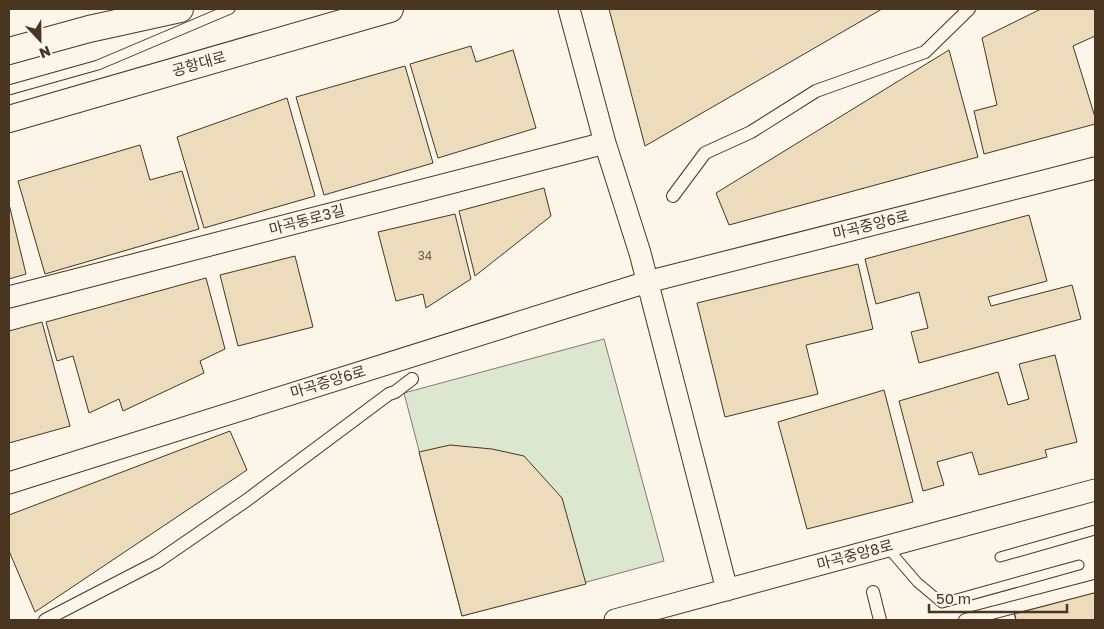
<svg xmlns="http://www.w3.org/2000/svg" width="1104" height="629" viewBox="0 0 1104 629" font-family="'Golos Text','Noto Sans KR',sans-serif">
	<style>
		.green { fill: #dce7d0; stroke: #887966 }
		.building { fill: #ecdcbc; stroke: #4a3520 }
		.lines { fill: none; stroke-linecap: round; stroke-linejoin: round }
		.service-casing { stroke: #4a3520; stroke-width: 11 }
		.pedestrian-casing { stroke: #4a3520; stroke-width: 14 }
		.tertiary-casing { stroke: #4a3520; stroke-width: 23 }
		.primary-casing { stroke: #4a3520; stroke-width: 28 }
		.service { stroke: #fbf6e9; stroke-width: 9 }
		.pedestrian { stroke: #fbf6e9; stroke-width: 12 }
		.tertiary { stroke: #fbf6e9; stroke-width: 21 }
		.primary { stroke: #fbf6e9; stroke-width: 26 }
		.labels { text-anchor: middle; stroke-width: 4; stroke-linejoin: round; paint-order: stroke }
		.number-label { font-size: 12px; fill: #725f47 }
		.street-label { font-size: 15px; fill: #4a3520; stroke: #fbf6e9 }
	</style>
	<rect width="100%" height="100%" fill="#fbf6e9"/>
	<path class="green" d="M 604,339 L 664,561 L 462,616 L 404,393 Z"/>
	<path class="building" d="M 609,9 L 882,9 L 645,146 Z
		M 1041,9 L 1095,9 L 1095,36 L 1073,46 L 1095,117 L 1095,124 L 984,154 L 974,111 L 997,105 L 982,38 Z
		M 471,46 L 476,62 L 513,50 L 536,128 L 438,158 L 410,64 Z
		M 949,50 L 978,157 L 729,225 L 716,193 Z
		M 405,66 L 433,163 L 324,195 L 296,97 Z
		M 287,98 L 315,196 L 204,228 L 177,137 Z
		M 140,145 L 150,180 L 182,171 L 199,229 L 45,274 L 18,181 Z
		M 544,188 L 551,216 L 475,276 L 459,211 Z
		M 9,204 L 26,274 L 9,279 Z
		M 455,214 L 471,279 L 426,308 L 423,294 L 396,301 L 378,232 Z
		M 1029,215 L 1047,281 L 988,297 L 991,306 L 1072,285 L 1081,319 L 919,363 L 911,332 L 928,328 L 919,292 L 876,304 L 865,259 Z
		M 295,256 L 313,327 L 238,346 L 220,275 Z
		M 858,264 L 873,329 L 806,345 L 818,394 L 725,417 L 697,303 Z
		M 206,278 L 225,349 L 200,361 L 204,373 L 123,411 L 119,399 L 89,413 L 73,356 L 57,361 L 46,322 Z
		M 42,322 L 70,426 L 9,443 L 9,331 Z
		M 1055,355 L 1077,442 L 1045,450 L 1047,457 L 979,475 L 972,452 L 937,462 L 944,485 L 923,491 L 899,401 L 998,372 L 1008,405 L 1029,399 L 1019,364 Z
		M 884,390 L 913,502 L 807,529 L 778,422 Z
		M 230,431 L 247,470 L 35,612 L 9,551 L 9,515 Z
		M 450,445 L 492,449 L 524,456 L 562,498 L 586,584 L 462,616 L 419,452 Z
		M 1095,589 L 1095,620 L 1016,620 L 1014,612 Z
		M 1095,589 L 1095,620 L 1016,620 L 1014,612 Z"/>
	<g class="lines">
		<g class="service-casing">
			<path id="service" d="M 9,90 L 98,65 L 230,9
				M 887,547 L 917,582 L 942,603 L 1079,565
				M 1000,557 L 1095,530"/>
		</g>
		<g class="pedestrian-casing">
			<path id="pedestrian" d="M 673,196 L 705,153 L 751,132 L 816,91 L 925,52 L 969,9
				M 873,592 L 880,620
				M 45,620 L 157,562 L 247,500 L 389,394 L 395,392 L 412,379
				M 965,620 L 1095,586"/>
		</g>
		<g class="tertiary-casing">
			<path id="tertiary" d="M 569,9 L 605,143 L 640,253 L 727,590
				M 9,297 L 605,143
				M 9,483 L 647,282 L 1095,168
				M 615,620 L 1095,490"/>
		</g>
		<g class="primary-casing">
			<path id="primary" d="M 9,51 L 89,29 L 180,9
				M 9,119 L 390,9"/>
		</g>
		<use href="#service" class="service"/>
		<use href="#pedestrian" class="pedestrian"/>
		<use href="#tertiary" class="tertiary"/>
		<use href="#primary" class="primary"/>
	</g>
	<g class="labels">
		<g class="number-label">
			<text x="425" y="260">34</text>
		</g>
		<g class="street-label">
			<text transform="translate(199 64) rotate(-16)" y="5">공항대로</text>
			<text transform="translate(307 220) rotate(-15)" y="5">마곡동로3길</text>
			<text transform="translate(871 225) rotate(-14)" y="5">마곡중앙6로</text>
			<text transform="translate(328 382) rotate(-17)" y="5">마곡중앙6로</text>
			<text transform="translate(855 555) rotate(-15)" y="5">마곡중앙8로</text>
		</g>
	</g>
	<rect width="1104" height="629" fill="none" stroke="#4a3520" stroke-width="20"/>
	<g transform="translate(40 40) rotate(158)" stroke="#fbf6e9" stroke-width="4" paint-order="stroke">
	<path d="M0-4L9 19L0 12L-9 19Z" fill="#4a3520"/>
	<text y="-8" font-size="14" font-weight="bold" text-anchor="middle" fill="#4a3520">N</text>
	</g>
	<path d="M929 604v8h138v-8" fill="none" stroke="#4a3520" stroke-width="2.5"/>
	<text x="936" y="604" font-size="15" fill="#4a3520" stroke="#fbf6e9" stroke-width="4" paint-order="stroke">50 m</text>
</svg>
